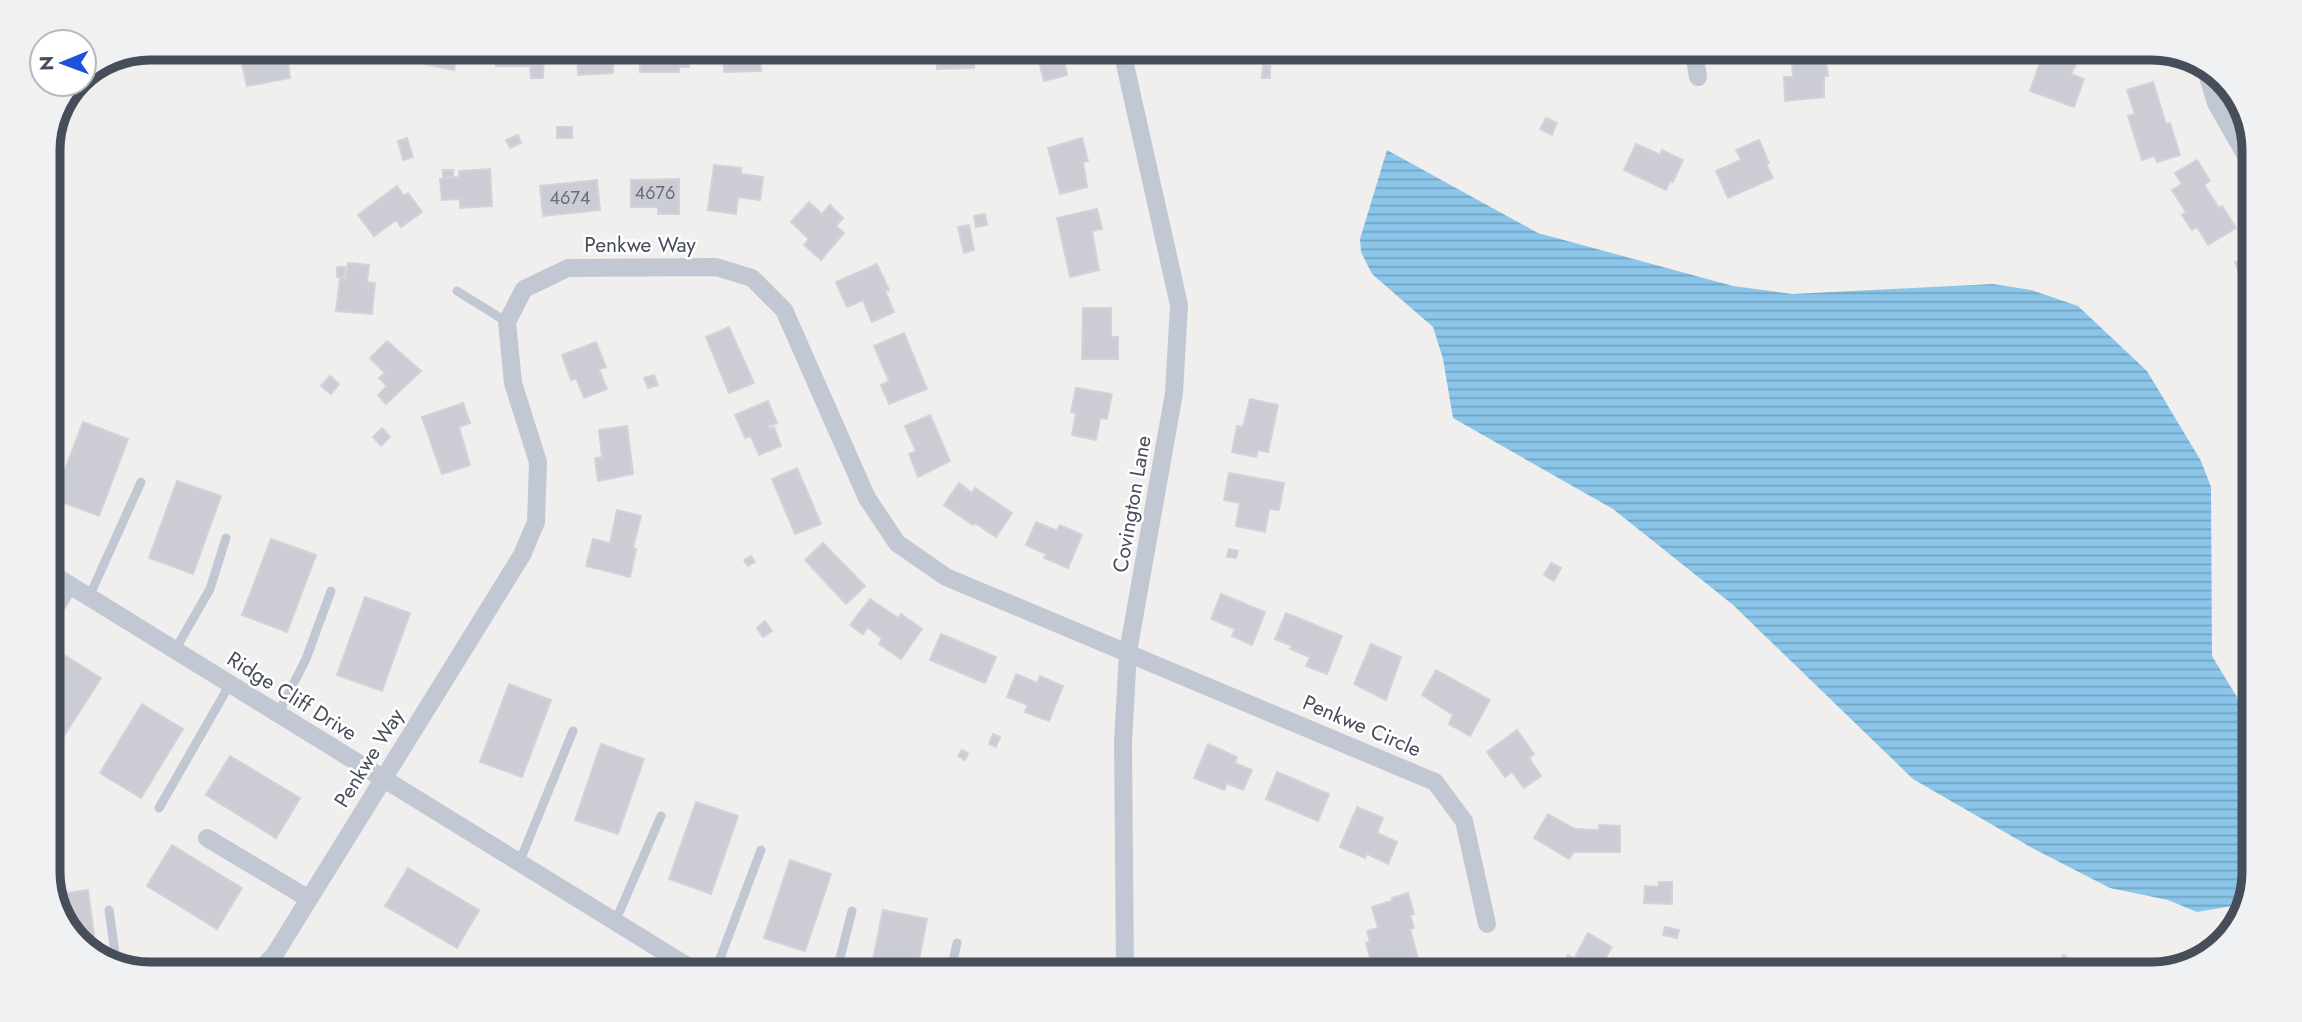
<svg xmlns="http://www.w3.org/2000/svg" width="2302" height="1022" viewBox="0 0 2302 1022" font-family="Jost,sans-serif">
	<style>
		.water { fill: url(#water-rules) }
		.building { fill: #cbccd4; stroke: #d2d3da; stroke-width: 2 }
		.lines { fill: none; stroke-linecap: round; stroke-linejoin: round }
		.service { stroke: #c2c8d3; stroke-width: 9 }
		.minor { stroke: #c2c8d3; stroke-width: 18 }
		.labels { text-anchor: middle; stroke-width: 5; stroke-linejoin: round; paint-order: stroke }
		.number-label { font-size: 18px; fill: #686e79 }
		.street-label { font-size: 21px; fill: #474e5b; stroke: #fff }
		.rim { fill: none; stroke: #474e5b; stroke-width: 9 }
	</style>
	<defs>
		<pattern id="water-rules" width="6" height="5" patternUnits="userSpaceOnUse" patternTransform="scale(1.75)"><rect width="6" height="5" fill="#8bc6ea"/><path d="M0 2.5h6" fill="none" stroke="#73a3c1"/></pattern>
	</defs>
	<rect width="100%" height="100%" fill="#f1efee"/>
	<path class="water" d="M 1387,150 L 1538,233 L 1733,286 L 1792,294 L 1993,284 L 2031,290 L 2078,306 L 2147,371 L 2201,461 L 2211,487 L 2212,656 L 2249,717 L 2247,895 L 2232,906 L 2197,912 L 2168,900 L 2110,888 L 2034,849 L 1913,779 L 1732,604 L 1613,509 L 1453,418 L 1443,359 L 1433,327 L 1372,274 L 1361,252 L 1360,239 Z"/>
	<path class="building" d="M 181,47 L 212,47 L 195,63 Z
		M 260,48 L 286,48 L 290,78 L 247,86 L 241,60 L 255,57 L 253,51 L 260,50 Z
		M 422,48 L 458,48 L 454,70 L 419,63 Z
		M 495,49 L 544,49 L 543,78 L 531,78 L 530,66 L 496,66 Z
		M 565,49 L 613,49 L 613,73 L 578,75 L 577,50 L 565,51 Z
		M 634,49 L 689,49 L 689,67 L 679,67 L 679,72 L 640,72 L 640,50 Z
		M 723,49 L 760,50 L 761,71 L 724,72 Z
		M 789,50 L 839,50 L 839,62 L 789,60 Z
		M 936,50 L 974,50 L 974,68 L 937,69 Z
		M 1029,51 L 1062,51 L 1067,75 L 1044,81 L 1038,57 L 1031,59 Z
		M 1794,53 L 1825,54 L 1828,76 L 1824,76 L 1824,97 L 1785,101 L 1784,77 L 1793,77 L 1792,61 L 1795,61 Z
		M 2043,54 L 2050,54 L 2076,64 L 2071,74 L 2084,79 L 2074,107 L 2030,91 Z
		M 1263,65 L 1270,66 L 1270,78 L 1262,78 Z
		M 2153,82 L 2166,124 L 2170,123 L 2180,155 L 2157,162 L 2155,156 L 2142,160 L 2128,116 L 2135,114 L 2127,90 Z
		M 1546,118 L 1557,123 L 1552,135 L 1540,129 Z
		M 557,127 L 572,127 L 572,138 L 557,138 Z
		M 518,135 L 521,143 L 510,148 L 506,140 Z
		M 407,138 L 413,157 L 403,160 L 398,141 Z
		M 1082,138 L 1088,161 L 1083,162 L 1087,187 L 1060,194 L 1048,148 Z
		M 1759,140 L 1769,163 L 1766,164 L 1773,178 L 1728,198 L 1716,171 L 1741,160 L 1736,150 Z
		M 1636,144 L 1660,155 L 1662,150 L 1683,160 L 1673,182 L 1670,181 L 1666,190 L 1624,170 Z
		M 2197,160 L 2210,181 L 2204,185 L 2219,208 L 2222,206 L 2236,228 L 2208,245 L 2197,227 L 2192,230 L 2182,215 L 2186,212 L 2172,190 L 2182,184 L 2175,173 Z
		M 714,165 L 741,168 L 741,174 L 763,177 L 760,200 L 738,197 L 736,214 L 708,210 Z
		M 490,169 L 492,206 L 460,208 L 460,199 L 442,200 L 440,179 L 459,177 L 459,171 Z
		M 443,170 L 453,170 L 453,177 L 443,178 Z
		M 679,179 L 679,214 L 658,214 L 658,207 L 631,207 L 631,180 Z
		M 597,180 L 600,210 L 543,216 L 540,186 Z
		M 397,186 L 404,196 L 408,193 L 422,212 L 401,227 L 396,220 L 374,236 L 358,215 Z
		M 809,202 L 822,214 L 830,205 L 843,218 L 836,226 L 844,233 L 821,260 L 804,245 L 809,239 L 791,222 Z
		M 1097,209 L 1102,229 L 1092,231 L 1099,270 L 1070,277 L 1057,218 Z
		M 985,214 L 987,225 L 976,227 L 974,216 Z
		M 969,225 L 974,250 L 964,253 L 958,227 Z
		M 2253,255 L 2253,308 L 2235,262 Z
		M 348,263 L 369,265 L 367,282 L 375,283 L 372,314 L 336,311 L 340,278 L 346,279 Z
		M 877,264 L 889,290 L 885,291 L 894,312 L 872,322 L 863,300 L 847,307 L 836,282 Z
		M 337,267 L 345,267 L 344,278 L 337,277 Z
		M 1083,308 L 1111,308 L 1111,337 L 1118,337 L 1118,359 L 1082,359 Z
		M 729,327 L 754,383 L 729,393 L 706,337 Z
		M 904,333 L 927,389 L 889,404 L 881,385 L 889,381 L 874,346 Z
		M 387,341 L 421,371 L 386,404 L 378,395 L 387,386 L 379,378 L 385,373 L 370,358 Z
		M 596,342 L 606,367 L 599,369 L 607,389 L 584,398 L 576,378 L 571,380 L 562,355 Z
		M 654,375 L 658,385 L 648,388 L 644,378 Z
		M 330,376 L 339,384 L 331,394 L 321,386 Z
		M 1076,388 L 1112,394 L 1107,419 L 1100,418 L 1096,440 L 1072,435 L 1076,413 L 1071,412 Z
		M 1250,399 L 1278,405 L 1268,452 L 1258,450 L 1256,457 L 1232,452 L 1237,426 L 1243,427 Z
		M 768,401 L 777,423 L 769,426 L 770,429 L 774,427 L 781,446 L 759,455 L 751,436 L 745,438 L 735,415 Z
		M 463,403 L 470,423 L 459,427 L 470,465 L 442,474 L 422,417 Z
		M 930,415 L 950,461 L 918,477 L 909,454 L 916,451 L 905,426 Z
		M 83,422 L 128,439 L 99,516 L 54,499 Z
		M 627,426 L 633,474 L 598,481 L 595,458 L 602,457 L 599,430 Z
		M 382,428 L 390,437 L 381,446 L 373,437 Z
		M 797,468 L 821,524 L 795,534 L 772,479 Z
		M 1229,473 L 1284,483 L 1279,510 L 1269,509 L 1265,532 L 1236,526 L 1240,503 L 1224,500 Z
		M 177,481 L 221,496 L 193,574 L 149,558 Z
		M 959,483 L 972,493 L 975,488 L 1012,513 L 996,537 L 975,523 L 973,525 L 944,505 Z
		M 617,510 L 641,516 L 633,548 L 636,549 L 630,577 L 586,566 L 593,539 L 610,543 Z
		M 1036,522 L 1057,531 L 1060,525 L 1082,535 L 1068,568 L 1044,558 L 1046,554 L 1026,545 Z
		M 271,539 L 316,555 L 287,632 L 242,615 Z
		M 823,543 L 865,586 L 846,604 L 805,560 Z
		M 1229,549 L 1238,551 L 1236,558 L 1227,557 Z
		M 751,556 L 755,562 L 748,566 L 744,560 Z
		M 1551,563 L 1561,568 L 1554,581 L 1544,575 Z
		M 1221,594 L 1265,612 L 1252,645 L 1232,636 L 1235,629 L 1211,619 Z
		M 365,597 L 410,613 L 382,691 L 337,675 Z
		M 870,599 L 898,618 L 901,614 L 922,629 L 901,659 L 879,644 L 882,639 L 868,627 L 863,634 L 850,625 Z
		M 1286,613 L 1342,636 L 1327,674 L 1306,666 L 1310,657 L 1290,649 L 1292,646 L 1275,639 Z
		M 765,621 L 772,631 L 763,637 L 757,628 Z
		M 941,634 L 996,657 L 985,683 L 930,660 Z
		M 1371,644 L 1401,657 L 1386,700 L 1354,684 Z
		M 61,653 L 101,678 L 57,747 L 47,741 L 47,674 Z
		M 1436,670 L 1490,700 L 1470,736 L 1449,724 L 1453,715 L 1422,695 Z
		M 1016,674 L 1037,683 L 1040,676 L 1063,686 L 1049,721 L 1025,712 L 1028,705 L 1007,697 Z
		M 509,684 L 551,700 L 522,777 L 480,762 Z
		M 142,704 L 183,729 L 141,798 L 100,773 Z
		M 1517,730 L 1534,754 L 1529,758 L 1541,776 L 1524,788 L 1512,772 L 1505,777 L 1487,752 Z
		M 993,734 L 1000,737 L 996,747 L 989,744 Z
		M 601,744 L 644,759 L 618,834 L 575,820 Z
		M 1208,744 L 1237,757 L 1235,763 L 1252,770 L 1243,790 L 1227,783 L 1224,790 L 1194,778 Z
		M 962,750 L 968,753 L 965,760 L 958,756 Z
		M 230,756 L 300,798 L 276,838 L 206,795 Z
		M 1277,772 L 1329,794 L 1318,821 L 1266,799 Z
		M 696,802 L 738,816 L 711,894 L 669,879 Z
		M 1357,807 L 1383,818 L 1377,833 L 1397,842 L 1388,864 L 1367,854 L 1365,858 L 1340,847 Z
		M 1548,814 L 1575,829 L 1599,830 L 1599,825 L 1620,826 L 1620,852 L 1574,852 L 1569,859 L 1534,838 Z
		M 172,845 L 242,888 L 217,929 L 147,886 Z
		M 790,860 L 831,874 L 805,951 L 764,938 Z
		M 408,868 L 479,910 L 457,948 L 385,906 Z
		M 1659,882 L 1672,882 L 1672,904 L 1644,903 L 1645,886 L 1658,887 Z
		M 88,890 L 97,957 L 68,934 L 53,895 Z
		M 1408,893 L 1414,914 L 1410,915 L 1414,928 L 1410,929 L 1418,958 L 1396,965 L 1397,969 L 1374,972 L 1366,943 L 1370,942 L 1367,931 L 1378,928 L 1372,907 L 1392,901 L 1392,898 Z
		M 883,910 L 927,919 L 917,970 L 871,970 Z
		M 1665,927 L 1679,930 L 1677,938 L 1663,935 Z
		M 1588,933 L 1612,947 L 1601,965 L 1612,970 L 1610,973 L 1558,973 L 1568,955 L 1574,959 Z
		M 2064,955 L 2085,972 L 2084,974 L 2048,974 Z
		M 352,959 L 367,968 L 347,968 Z
		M 2131,959 L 2169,959 L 2169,970 L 2153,975 L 2131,975 Z"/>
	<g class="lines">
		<path class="service" d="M 457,291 L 507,322
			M 47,436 L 58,413
			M 89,597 L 141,482
			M 47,630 L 73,587
			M 175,650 L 210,589 L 226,538
			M 278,714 L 306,659 L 331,591
			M 159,808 L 230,684
			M 519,863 L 573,731
			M 109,910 L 117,967
			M 615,922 L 661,816
			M 716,969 L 761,850
			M 837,970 L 852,911
			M 951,970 L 957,943"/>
		<path class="minor" d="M 1122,51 L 1179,305 L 1174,393 L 1128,652 L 1123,742 L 1125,971
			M 1694,53 L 1698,77
			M 2205,67 L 2216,103 L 2254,170
			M 47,571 L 692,969
			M 207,838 L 309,899
			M 262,968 L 275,954 L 522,555 L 536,522 L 538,462 L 513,383 L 507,322 L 524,289 L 568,268 L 716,267 L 752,278 L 784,310 L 867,498 L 897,543 L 946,577 L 1435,782 L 1464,821 L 1487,924"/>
	</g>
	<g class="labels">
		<g class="number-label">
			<text x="655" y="199">4676</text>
			<text x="570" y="204">4674</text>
		</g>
		<g class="street-label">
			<text x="640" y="252">Penkwe Way</text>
			<text transform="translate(1132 504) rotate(-80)" y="7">Covington Lane</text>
			<text transform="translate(292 696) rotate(32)" y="7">Ridge Cliff Drive</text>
			<text transform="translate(1362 726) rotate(23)" y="7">Penkwe Circle</text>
			<text transform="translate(369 758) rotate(-58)" y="7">Penkwe Way</text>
		</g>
	</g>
	<path d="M0 0H2302V1022H0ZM150 60H2152A90 90 0 0 1 2242 150V872A90 90 0 0 1 2152 962H150A90 90 0 0 1 60 872V150A90 90 0 0 1 150 60Z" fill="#f0f1f2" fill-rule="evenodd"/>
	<path class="rim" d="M150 60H2152A90 90 0 0 1 2242 150V872A90 90 0 0 1 2152 962H150A90 90 0 0 1 60 872V150A90 90 0 0 1 150 60Z"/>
	<g transform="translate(63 63) rotate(269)"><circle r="33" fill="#ffffff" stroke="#b5b8bd" stroke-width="2"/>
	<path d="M0-5L12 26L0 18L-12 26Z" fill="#1c50dd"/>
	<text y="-10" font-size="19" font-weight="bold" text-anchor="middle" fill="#474e5b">N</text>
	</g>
</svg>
